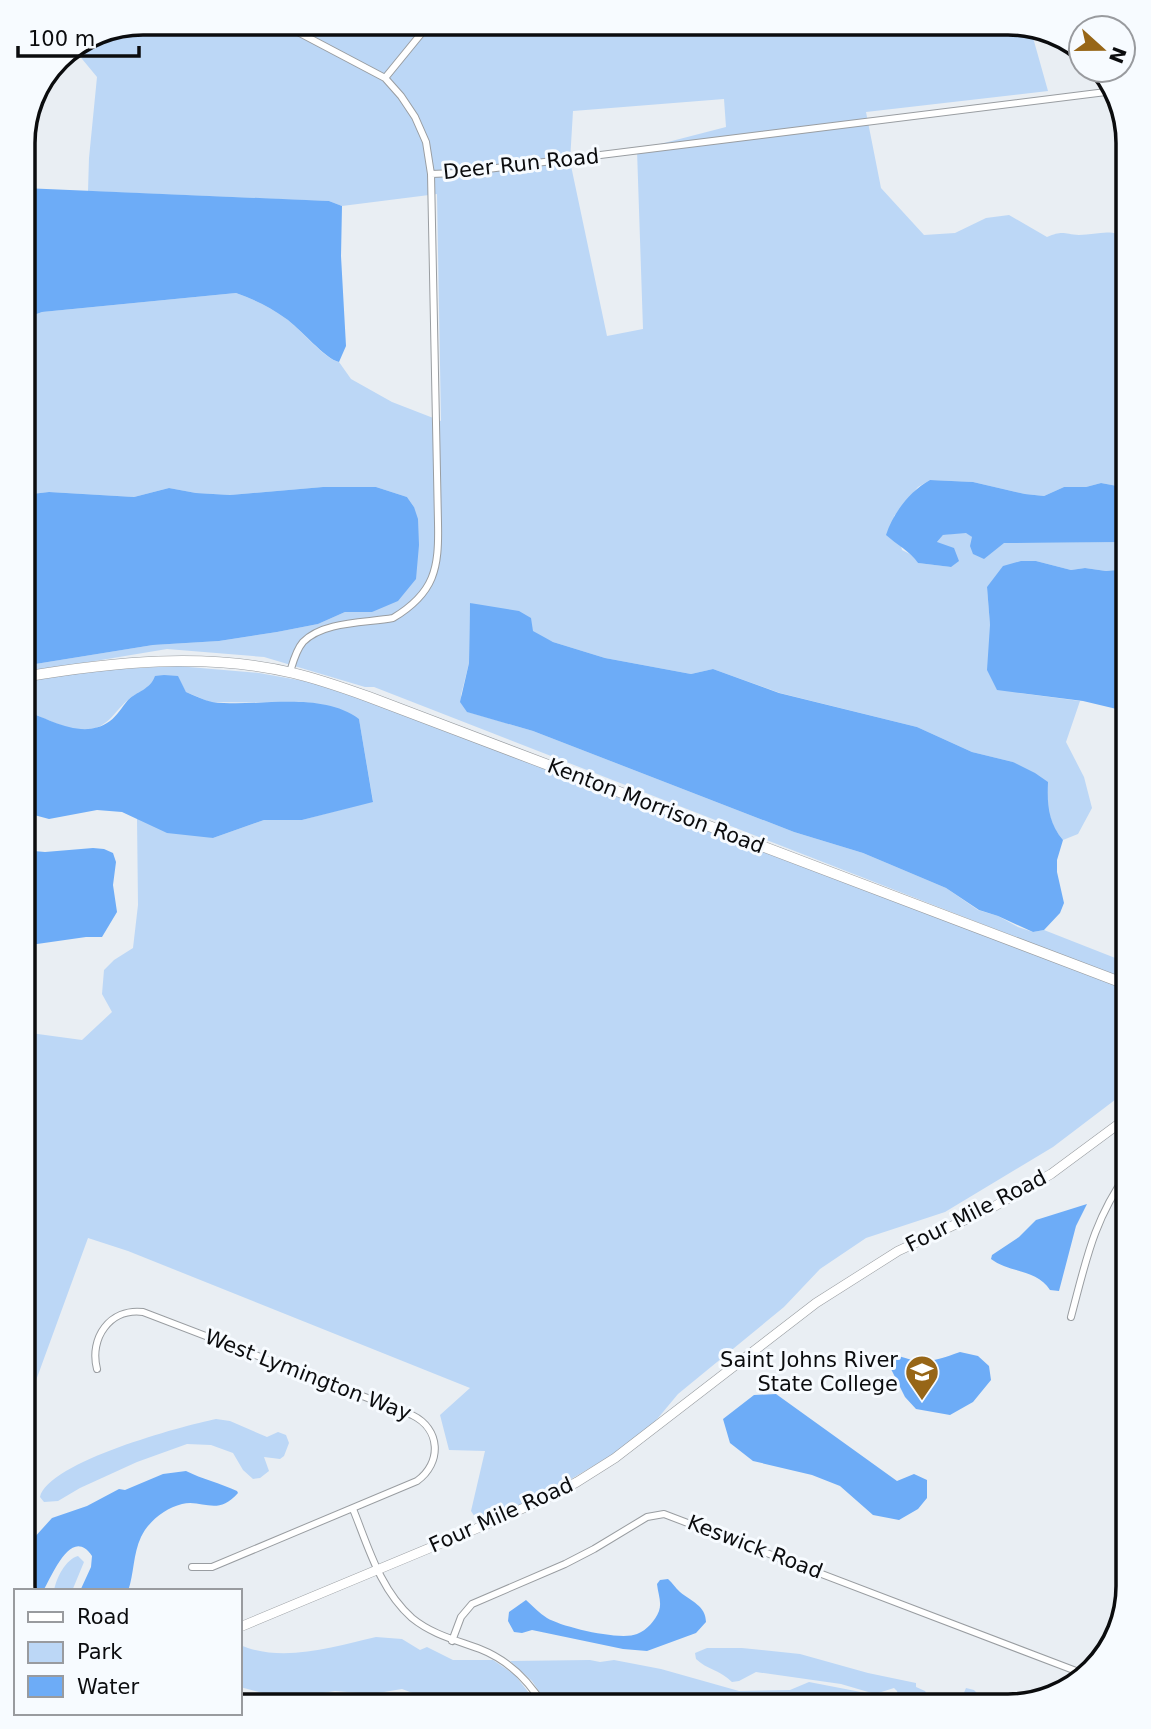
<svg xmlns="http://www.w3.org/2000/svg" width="1151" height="1729" viewBox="0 0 1151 1729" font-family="'DejaVu Sans',sans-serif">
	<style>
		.green { fill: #bcd7f6; fill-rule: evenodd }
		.water { fill: #6dacf7 }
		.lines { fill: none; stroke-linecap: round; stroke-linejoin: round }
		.street-casing { stroke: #999da1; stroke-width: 8 }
		.secondary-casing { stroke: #999da1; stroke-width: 10 }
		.primary-casing { stroke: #999da1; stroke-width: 11 }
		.street { stroke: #fff; stroke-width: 6 }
		.secondary { stroke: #fff; stroke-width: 9 }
		.primary { stroke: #fff; stroke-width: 10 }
		.labels { text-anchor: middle; stroke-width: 6; stroke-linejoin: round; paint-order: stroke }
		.street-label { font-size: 21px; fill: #0b0c0e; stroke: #f7fbff }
		.poi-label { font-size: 21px; fill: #0b0c0e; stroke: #f7fbff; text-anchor: end }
		.rim { fill: none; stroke: #0b0c0e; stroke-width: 3.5 }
	</style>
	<rect width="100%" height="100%" fill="#e9eef3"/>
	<path class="green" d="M 1015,23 L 1033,29 L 1032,34 L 1048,91 L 866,112 L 881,188 L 924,235 L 955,233 L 986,218 L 1009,215 L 1047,237 C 1063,230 1064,234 1079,235 C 1098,235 1112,227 1128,240 L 1128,488 L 1101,483 L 1086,487 L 1064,487 L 1044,496 L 1025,494 L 973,482 L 930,480 L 918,487 L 894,516 L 902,550 L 914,556 L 918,563 L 951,567 L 937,542 L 943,535 L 966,532 L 972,537 L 1004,543 L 1128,542 L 1128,569 L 1106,571 L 1085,568 L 1071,570 L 1036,561 L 987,587 L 990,625 L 1019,693 L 1080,701 L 1066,742 L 1084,777 L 1092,808 L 1078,834 L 1063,840 C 1051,826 1046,809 1047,791 L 1013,762 L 972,752 L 917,727 L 780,693 L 713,669 L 691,674 L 605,658 L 553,642 L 470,603 L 469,663 L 461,695 L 468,712 L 533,731 L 794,832 L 863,853 L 946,888 L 978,910 L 998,916 L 1018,927 L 1033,932 L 1044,930 L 1128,963 L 1128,981 L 374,687 L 365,687 L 264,657 L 167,649 L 23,673 L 23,666 L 153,645 L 219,641 L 277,632 L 318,624 L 345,612 L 372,612 L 414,507 L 407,497 L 376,487 L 323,487 L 230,495 L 196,493 L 169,488 L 134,497 L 49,492 L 23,495 L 23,319 L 42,312 L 236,293 C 253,299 270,307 285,318 C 300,328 324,359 339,362 L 351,379 L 392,402 L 441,421 L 437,194 L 342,206 L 329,201 L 88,191 L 89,158 L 97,77 L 73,48 L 97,32 ZM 724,99 L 726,127 L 637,150 L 643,329 L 607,336 L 570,161 L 573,111 Z
		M 177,666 L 259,673 L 315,683 L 368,701 L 1128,989 L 1128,1090 L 1053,1147 L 945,1212 L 866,1238 L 820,1269 L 784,1307 L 678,1394 L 653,1424 L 612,1455 L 549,1492 L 479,1523 L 471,1511 L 485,1451 L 449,1450 L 440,1415 L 470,1388 L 128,1251 L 88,1238 L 23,1416 L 23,1032 L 82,1040 L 112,1012 L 102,994 L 104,970 L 114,960 L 133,948 L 138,905 L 137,818 L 213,838 L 264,820 L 302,820 L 373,801 L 359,719 L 310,703 L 210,702 L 186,692 L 177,676 C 161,681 147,687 133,696 C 115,708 110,729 85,730 C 66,731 42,716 23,710 L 23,681 L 81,671 Z
		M 216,1419 L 230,1421 L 267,1437 L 278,1432 L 286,1435 L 289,1443 L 284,1456 L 280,1459 L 264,1457 L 269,1471 L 260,1478 L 253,1479 L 243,1470 L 233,1453 L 211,1445 L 187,1444 L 137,1462 L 80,1488 L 58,1501 L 44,1502 L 40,1497 C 48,1462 182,1426 216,1419 Z
		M 78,1556 L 84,1562 L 72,1591 L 54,1591 C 56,1578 66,1559 78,1556 Z
		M 376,1637 L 402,1639 L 420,1650 L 427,1647 L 453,1660 L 493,1660 L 515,1675 L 539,1706 L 447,1706 L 402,1689 L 372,1694 L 335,1691 L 298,1697 L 263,1693 L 240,1687 L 240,1645 C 282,1663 334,1647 376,1637 Z
		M 707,1648 L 742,1648 L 800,1654 L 868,1673 L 916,1683 L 916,1687 L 925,1691 L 934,1706 L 901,1706 L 897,1691 L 894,1688 L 875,1694 L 841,1684 L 756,1672 L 739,1681 L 732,1682 C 720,1670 706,1669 696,1659 L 695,1653 Z
		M 590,1660 L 600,1662 L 614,1660 L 661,1669 L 739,1691 L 790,1690 L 809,1682 L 866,1693 L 863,1697 L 865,1706 L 549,1706 L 532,1681 L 510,1661 Z
		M 966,1688 L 974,1690 L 989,1706 L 973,1706 L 963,1695 Z"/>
	<path class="water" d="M 23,188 L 329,201 L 342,206 L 341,256 L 346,346 L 339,362 C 325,359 300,328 285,318 C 270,307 253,299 236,293 L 42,312 L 23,319 Z
		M 930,480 L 973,482 L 1025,494 L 1044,496 L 1064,487 L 1086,487 L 1101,483 L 1128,488 L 1128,542 L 1004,543 L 984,559 L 973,554 L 970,546 L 972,537 L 966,533 L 943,535 L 937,542 L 954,548 L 959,561 L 951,567 L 918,563 C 911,552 896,544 886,535 C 893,513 910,491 930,480 Z
		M 323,487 L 376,487 L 407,497 L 414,507 L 418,519 L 419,545 L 416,579 L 398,601 L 372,612 L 345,612 L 318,624 L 277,632 L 219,641 L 153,645 L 23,666 L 23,495 L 49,492 L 134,497 L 169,488 L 196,493 L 230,495 Z
		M 1021,561 L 1036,561 L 1071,570 L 1085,568 L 1106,571 L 1128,569 L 1128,710 L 1125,711 L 1083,701 L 997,690 L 987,670 L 990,625 L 987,587 L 1003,566 Z
		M 470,603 L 519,611 L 531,618 L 533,631 L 553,642 L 605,658 L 691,674 L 713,669 L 779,693 L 917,727 L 972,752 L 1013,762 L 1035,773 L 1048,782 C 1047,804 1048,822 1063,840 L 1057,860 L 1057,872 L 1064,903 L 1060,913 L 1044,930 L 1033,932 L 998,916 L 979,910 L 946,888 L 863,853 L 794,832 L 533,731 L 467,712 L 460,702 L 469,663 Z
		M 164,675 L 178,676 L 186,692 C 195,696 204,700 212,702 C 258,708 319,690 359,719 L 373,802 L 302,820 L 264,820 L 213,838 L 167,833 L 122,812 L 97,810 L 49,819 L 23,812 L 23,710 C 50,719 83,741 110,721 C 117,716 122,707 128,700 C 137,691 150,690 155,676 Z
		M 93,848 L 104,849 L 113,853 L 116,862 L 113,885 L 117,912 L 102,937 L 86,937 L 23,946 L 23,850 L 45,852 Z
		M 1087,1204 L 1076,1226 L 1059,1291 L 1050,1290 C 1037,1269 1009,1273 991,1259 L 992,1255 L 1019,1237 L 1036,1220 Z
		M 960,1352 L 978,1356 L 989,1366 L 991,1380 L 973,1402 L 950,1415 L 916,1409 L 905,1397 L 888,1363 L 891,1353 C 922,1365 929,1363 960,1352 Z
		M 776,1394 L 897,1481 L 914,1474 L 927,1480 L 927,1498 L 918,1509 L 899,1520 L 873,1515 L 840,1486 L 812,1475 L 753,1461 L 730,1443 L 723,1419 L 754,1395 Z
		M 186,1471 C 202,1479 220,1483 237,1491 L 238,1493 C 217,1517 203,1499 182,1504 C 165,1508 148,1522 141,1537 C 133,1554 134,1574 128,1591 L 80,1591 L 91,1567 L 92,1556 C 71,1525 52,1577 43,1591 L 24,1591 L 23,1550 L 52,1518 L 87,1506 L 119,1489 L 125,1490 L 163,1474 Z
		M 668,1579 C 673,1583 675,1588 680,1592 C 691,1601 706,1606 706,1622 L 696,1633 L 647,1651 L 623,1649 L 532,1630 L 522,1633 L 514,1632 L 508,1621 L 509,1612 L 526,1600 C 533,1606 539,1613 547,1618 C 562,1627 620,1641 637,1634 C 647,1630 655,1621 659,1611 C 662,1602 658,1594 657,1584 L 660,1580 Z"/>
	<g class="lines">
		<g class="street-casing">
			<path id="street" d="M 294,30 L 385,78 L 401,96 L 415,117 L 426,142 L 431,174
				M 385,78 L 425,29
				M 290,672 C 293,662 296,650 303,642 C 323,621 366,623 393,618 C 435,593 439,568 438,523 L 431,174 L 456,173 L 1114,91
				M 1071,1317 C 1086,1261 1093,1221 1128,1172
				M 97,1369 C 89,1338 110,1308 143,1312 L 412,1415 C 441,1429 442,1463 417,1481 L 212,1567 L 192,1567
				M 353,1509 C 368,1546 380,1590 412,1618 C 433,1635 456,1640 480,1649 C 508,1660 529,1681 544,1706
				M 452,1641 L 461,1617 L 472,1604 L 565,1564 L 594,1549 L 647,1517 L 664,1514 L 1084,1674"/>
		</g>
		<g class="secondary-casing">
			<path id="secondary" d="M 240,1627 L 485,1525 L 551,1496 L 577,1482 L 615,1458 L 816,1303 L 898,1251 L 995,1206 L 1051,1174 L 1128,1117"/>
		</g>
		<g class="primary-casing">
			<path id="primary" d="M 23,677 C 112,662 204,652 293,673 C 319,679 344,688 369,697 L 1128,985"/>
		</g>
		<use href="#street" class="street"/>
		<use href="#secondary" class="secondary"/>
		<use href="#primary" class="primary"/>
	</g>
	<defs>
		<g id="university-pin" transform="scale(1.75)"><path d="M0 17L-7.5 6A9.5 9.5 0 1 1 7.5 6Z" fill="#976617" stroke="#f7fbff"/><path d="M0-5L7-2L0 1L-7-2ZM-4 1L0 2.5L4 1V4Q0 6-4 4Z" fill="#fff"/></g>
	</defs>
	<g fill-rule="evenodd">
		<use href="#university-pin" x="922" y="1372"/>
	</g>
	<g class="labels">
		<g class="street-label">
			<text transform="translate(521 164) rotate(-6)" y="7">Deer Run Road</text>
			<text transform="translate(656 806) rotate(21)" y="7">Kenton Morrison Road</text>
			<text transform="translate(976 1211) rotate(-27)" y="7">Four Mile Road</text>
			<text transform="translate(308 1375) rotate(21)" y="7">West Lymington Way</text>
			<text transform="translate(501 1515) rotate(-24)" y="7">Four Mile Road</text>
			<text transform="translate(755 1547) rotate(21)" y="7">Keswick Road</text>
		</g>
		<g class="poi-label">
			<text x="898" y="1367">Saint Johns River<tspan x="898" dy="24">State College</tspan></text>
		</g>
	</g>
	<path d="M0 0H1151V1729H0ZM143 35H1008A108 108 0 0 1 1116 143V1586A108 108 0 0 1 1008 1694H143A108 108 0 0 1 35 1586V143A108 108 0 0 1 143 35Z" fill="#f7fbff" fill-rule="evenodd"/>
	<path class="rim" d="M143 35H1008A108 108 0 0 1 1116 143V1586A108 108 0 0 1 1008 1694H143A108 108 0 0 1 35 1586V143A108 108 0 0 1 143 35Z"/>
	<rect x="14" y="1589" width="228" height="126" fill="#f7fbff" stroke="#999b9f" stroke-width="2"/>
	<rect x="28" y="1612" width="35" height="10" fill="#ffffff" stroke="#999b9f" stroke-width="2"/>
	<text x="77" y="1624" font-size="21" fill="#0b0c0e">Road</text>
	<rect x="28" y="1642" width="35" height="21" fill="#bcd7f6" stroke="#999b9f" stroke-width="2"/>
	<text x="77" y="1659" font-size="21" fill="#0b0c0e">Park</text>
	<rect x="28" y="1676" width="35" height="21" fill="#6dacf7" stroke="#999b9f" stroke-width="2"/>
	<text x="77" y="1694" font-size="21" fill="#0b0c0e">Water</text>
	<g transform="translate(1102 49) rotate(111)"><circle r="33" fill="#f7fbff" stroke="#999b9f" stroke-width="2"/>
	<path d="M0-5L12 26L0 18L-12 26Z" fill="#976617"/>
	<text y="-10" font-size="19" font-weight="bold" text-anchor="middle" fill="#0b0c0e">N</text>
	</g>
	<path d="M18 46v10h121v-10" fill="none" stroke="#0b0c0e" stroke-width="3.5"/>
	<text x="28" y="46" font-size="21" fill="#0b0c0e" stroke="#f7fbff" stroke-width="5" paint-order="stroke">100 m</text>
</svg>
